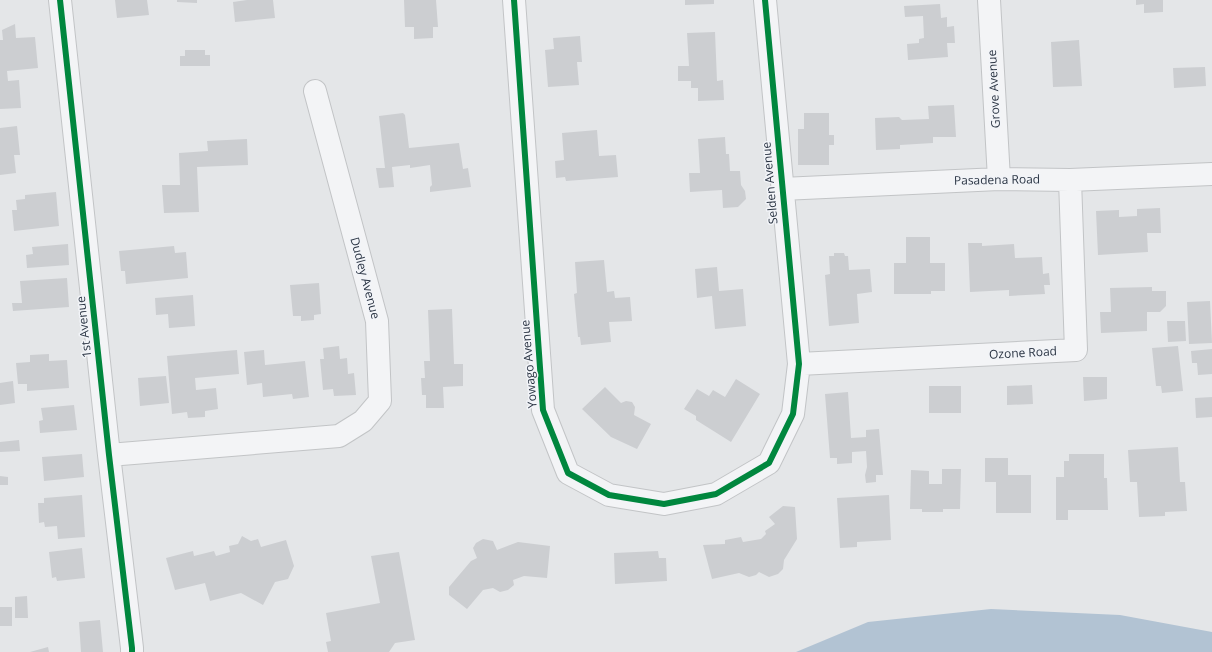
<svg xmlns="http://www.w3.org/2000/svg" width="1212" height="652" viewBox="0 0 1212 652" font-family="'Open Sans',sans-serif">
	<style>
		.water { fill: #b2c3d3 }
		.building { fill: #ccced1 }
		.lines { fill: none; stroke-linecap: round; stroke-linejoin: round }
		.minor-casing { stroke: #c2c4c6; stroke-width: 24 }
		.minor { stroke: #f3f4f6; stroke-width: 22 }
		.cycleway-casing { stroke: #f2f4f8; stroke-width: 8 }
		.cycleway { stroke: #00873e; stroke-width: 6 }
		.labels { text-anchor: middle; stroke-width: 3; stroke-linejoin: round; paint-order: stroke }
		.street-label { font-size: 12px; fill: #2a3443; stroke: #f2f4f8 }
	</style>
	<rect width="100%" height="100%" fill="#e4e6e8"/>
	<path class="water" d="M 991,609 L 1120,615 L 1212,632 L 1212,652 L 796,652 L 868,622 Z"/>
	<path class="building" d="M 115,0 L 147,0 L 149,15 L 117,18 Z
		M 177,0 L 197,0 L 197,3 L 177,2 Z
		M 247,0 L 273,0 L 275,18 L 235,22 L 233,2 Z
		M 404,0 L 436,0 L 438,27 L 433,27 L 433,38 L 414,39 L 414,27 L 405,27 Z
		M 685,0 L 714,0 L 714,4 L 685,5 Z
		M 1136,0 L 1163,0 L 1163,12 L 1144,13 L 1144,4 L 1136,5 Z
		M 940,4 L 941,18 L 947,17 L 947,27 L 954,26 L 955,43 L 947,43 L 948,57 L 908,60 L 907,44 L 919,43 L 919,39 L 924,38 L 923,16 L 905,17 L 904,6 Z
		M 15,24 L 16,38 L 35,37 L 38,68 L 7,71 L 8,81 L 19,80 L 21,108 L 0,109 L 0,40 L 3,40 L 2,30 Z
		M 715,32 L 717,81 L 723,80 L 724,100 L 698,101 L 698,88 L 691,88 L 691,81 L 678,81 L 678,66 L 689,66 L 687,33 Z
		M 580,36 L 582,62 L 577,62 L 579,85 L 548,87 L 545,50 L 554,49 L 553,38 Z
		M 1079,40 L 1082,86 L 1053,87 L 1051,42 Z
		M 185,50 L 205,50 L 205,55 L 210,55 L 210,66 L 180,66 L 180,56 L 185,56 Z
		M 1205,67 L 1206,86 L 1174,88 L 1173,68 Z
		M 954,105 L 956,137 L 933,137 L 933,143 L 900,145 L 900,149 L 876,150 L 875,118 L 899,117 L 902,120 L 929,119 L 928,106 Z
		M 403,113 L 405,115 L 409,148 L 459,143 L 463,169 L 468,168 L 471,187 L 430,192 L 430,187 L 432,185 L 430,165 L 410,168 L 410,165 L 392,167 L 394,187 L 379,188 L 376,168 L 385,168 L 379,116 Z
		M 804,113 L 829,113 L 829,135 L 834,135 L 834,145 L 829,145 L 829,165 L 798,165 L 798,129 L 804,129 Z
		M 17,126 L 20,155 L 14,155 L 16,173 L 0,175 L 0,128 Z
		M 597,130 L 599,156 L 616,155 L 618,177 L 566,181 L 565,177 L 556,178 L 555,161 L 564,160 L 562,133 Z
		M 725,137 L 726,154 L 729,154 L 730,171 L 740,171 L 741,185 L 745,191 L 746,199 L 738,207 L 723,208 L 722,190 L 690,192 L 689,173 L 700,173 L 698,139 Z
		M 247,139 L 248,165 L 197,167 L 199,212 L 164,213 L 162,185 L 180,185 L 179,153 L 208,151 L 207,141 Z
		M 56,192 L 59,226 L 14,231 L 12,210 L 17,210 L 16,200 L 25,199 L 25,195 Z
		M 1160,208 L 1161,233 L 1147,233 L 1148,252 L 1098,255 L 1096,211 L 1119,210 L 1119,217 L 1137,216 L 1137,209 Z
		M 906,237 L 930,237 L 930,263 L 945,263 L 945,291 L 931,291 L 931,294 L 894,294 L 894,263 L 906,263 Z
		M 968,243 L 982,243 L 982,246 L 1014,244 L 1015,258 L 1042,257 L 1043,274 L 1049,273 L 1050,285 L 1044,285 L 1045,294 L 1009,296 L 1009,290 L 970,292 Z
		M 68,244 L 69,265 L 27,268 L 26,255 L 33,254 L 32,247 Z
		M 174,246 L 175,253 L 186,252 L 188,278 L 126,284 L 125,271 L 121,271 L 119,251 Z
		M 834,253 L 844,253 L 845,256 L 848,256 L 849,270 L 870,269 L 872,292 L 857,294 L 859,323 L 829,326 L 825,275 L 830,274 L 829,256 L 834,256 Z
		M 604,260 L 607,292 L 614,291 L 615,298 L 630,297 L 632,321 L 609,322 L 611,342 L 581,345 L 580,337 L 578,337 L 574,294 L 577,293 L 575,262 Z
		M 717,267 L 719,291 L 743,289 L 746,326 L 715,329 L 712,296 L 697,298 L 695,269 Z
		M 67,278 L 69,307 L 13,311 L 12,303 L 22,303 L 20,281 Z
		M 319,283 L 321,314 L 314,315 L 314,320 L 301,321 L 301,316 L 293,316 L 290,285 Z
		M 1152,287 L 1152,291 L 1166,291 L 1166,306 L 1160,312 L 1147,312 L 1147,331 L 1101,333 L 1100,312 L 1111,312 L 1110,288 Z
		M 193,295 L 195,326 L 169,328 L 168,314 L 156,315 L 155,298 Z
		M 1210,301 L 1212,343 L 1189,344 L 1187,302 Z
		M 452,309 L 454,364 L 463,364 L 463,386 L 443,387 L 444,408 L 426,408 L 426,395 L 422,395 L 421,378 L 425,378 L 424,361 L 430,361 L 428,310 Z
		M 1167,321 L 1185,321 L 1186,341 L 1168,342 Z
		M 339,346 L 340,359 L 347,358 L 348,374 L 354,373 L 356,395 L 334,396 L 333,389 L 323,390 L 320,359 L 324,359 L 323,348 Z
		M 1178,346 L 1183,391 L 1162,393 L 1161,386 L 1156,386 L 1152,348 Z
		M 1212,349 L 1212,374 L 1198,375 L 1197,363 L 1192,363 L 1191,351 Z
		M 237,350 L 239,374 L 195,378 L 196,390 L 216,388 L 218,409 L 205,411 L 205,417 L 188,418 L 187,412 L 172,414 L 167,356 Z
		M 264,350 L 265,365 L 305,361 L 309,397 L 293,399 L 292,394 L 263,397 L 262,383 L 247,385 L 244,352 Z
		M 49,354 L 49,361 L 67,360 L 69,388 L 27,391 L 27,384 L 18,384 L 16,363 L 30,362 L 30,355 Z
		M 166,376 L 169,403 L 140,406 L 138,378 Z
		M 1083,377 L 1107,377 L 1107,399 L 1084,401 Z
		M 736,379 L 760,394 L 731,442 L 696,420 L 696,416 L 684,409 L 697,389 L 709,396 L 713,390 L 725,397 Z
		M 13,381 L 15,403 L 0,405 L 0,383 Z
		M 1032,385 L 1033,404 L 1007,405 L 1007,386 Z
		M 929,386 L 961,386 L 961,413 L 929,413 Z
		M 605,387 L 621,403 L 626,401 L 632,402 L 635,407 L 634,415 L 651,424 L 637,449 L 611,437 L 582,409 Z
		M 848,392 L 851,438 L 866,437 L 866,430 L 879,429 L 883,475 L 876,475 L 876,482 L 866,483 L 865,475 L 867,467 L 866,451 L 852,452 L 852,463 L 837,464 L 837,458 L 830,458 L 825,394 Z
		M 1212,397 L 1212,417 L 1196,418 L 1195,398 Z
		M 74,405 L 77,430 L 40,433 L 39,421 L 43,420 L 41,408 Z
		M 19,440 L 20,451 L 0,452 L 0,442 Z
		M 1178,447 L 1180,482 L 1185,482 L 1187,511 L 1165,512 L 1165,516 L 1139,517 L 1137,482 L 1130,482 L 1128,450 Z
		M 82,454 L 84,477 L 44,481 L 42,457 Z
		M 1069,454 L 1104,454 L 1104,478 L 1107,478 L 1108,510 L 1068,510 L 1068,520 L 1056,520 L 1056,477 L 1064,477 L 1064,461 L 1069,461 Z
		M 985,458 L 1008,458 L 1008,475 L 1031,475 L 1031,513 L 996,513 L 996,482 L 985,482 Z
		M 942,469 L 961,469 L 960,509 L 943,509 L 943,512 L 922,512 L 922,509 L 910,509 L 911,470 L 929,471 L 929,484 L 942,484 Z
		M 0,476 L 8,477 L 8,485 L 0,485 Z
		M 82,495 L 85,537 L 58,539 L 57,526 L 45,527 L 44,522 L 39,523 L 38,503 L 44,503 L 44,498 Z
		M 889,495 L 891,540 L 857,542 L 857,547 L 840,548 L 837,498 Z
		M 783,506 L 795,507 L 797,539 L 784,560 L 783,569 L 778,574 L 769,577 L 759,572 L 756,575 L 749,577 L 739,573 L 712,579 L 703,545 L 725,544 L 725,540 L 741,537 L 743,542 L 761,539 L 766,534 L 765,531 L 775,524 L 769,517 Z
		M 242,536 L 251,541 L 258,539 L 261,547 L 286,540 L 294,566 L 288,579 L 275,582 L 263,605 L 241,593 L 210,601 L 205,583 L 175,590 L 166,558 L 193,551 L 194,556 L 214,551 L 216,556 L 230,552 L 229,546 L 238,544 Z
		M 483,539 L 493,541 L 497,550 L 518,542 L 550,546 L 547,578 L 524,576 L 513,580 L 514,585 L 508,590 L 500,592 L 493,588 L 483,590 L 467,609 L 449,595 L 449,587 L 471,561 L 477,558 L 473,548 L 476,543 Z
		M 82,548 L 85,578 L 57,581 L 56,577 L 52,578 L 49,552 Z
		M 658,551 L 659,558 L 666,558 L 667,581 L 615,584 L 614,553 Z
		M 399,552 L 415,640 L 395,643 L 389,652 L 328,652 L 326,642 L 331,641 L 326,613 L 380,603 L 371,556 Z
		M 27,596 L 28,618 L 15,618 L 15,597 Z
		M 0,607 L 12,607 L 12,626 L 0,626 Z
		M 100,620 L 103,652 L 81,652 L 79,622 Z
		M 48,647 L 49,652 L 30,652 Z"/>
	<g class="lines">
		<g class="minor-casing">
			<path id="minor" d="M 60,0 L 109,455 L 132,648 L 132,652
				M 514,0 L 543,410 L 568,473 L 609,495 L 664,504 L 716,494 L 769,463 L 793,414 L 799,364 L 765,0
				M 989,0 L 999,179
				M 782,189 L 999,179 L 1070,180 L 1212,174
				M 799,364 L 1076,350 L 1070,180
				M 109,455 L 339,436 L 363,421 L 380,401 L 377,321 L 315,91"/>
		</g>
		<use href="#minor" class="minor"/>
		<g class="cycleway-casing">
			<path id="cycleway" d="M 60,0 L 109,455 L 132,648 L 132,652
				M 514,0 L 543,410 L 568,473 L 609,495 L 664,504 L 716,494 L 769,463 L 793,414 L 799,364 L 765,0"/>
		</g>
		<use href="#cycleway" class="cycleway"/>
	</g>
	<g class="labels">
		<g class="street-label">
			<text transform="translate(994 89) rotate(-93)" y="4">Grove Avenue</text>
			<text transform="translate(997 180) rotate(-1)" y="4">Pasadena Road</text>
			<text transform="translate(770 183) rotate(-95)" y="4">Selden Avenue</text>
			<text transform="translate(365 278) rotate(75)" y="4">Dudley Avenue</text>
			<text transform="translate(84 327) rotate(-96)" y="4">1st Avenue</text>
			<text transform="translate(1023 353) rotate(-3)" y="4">Ozone Road</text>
			<text transform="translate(529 364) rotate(-95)" y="4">Yowago Avenue</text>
		</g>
	</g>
</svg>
